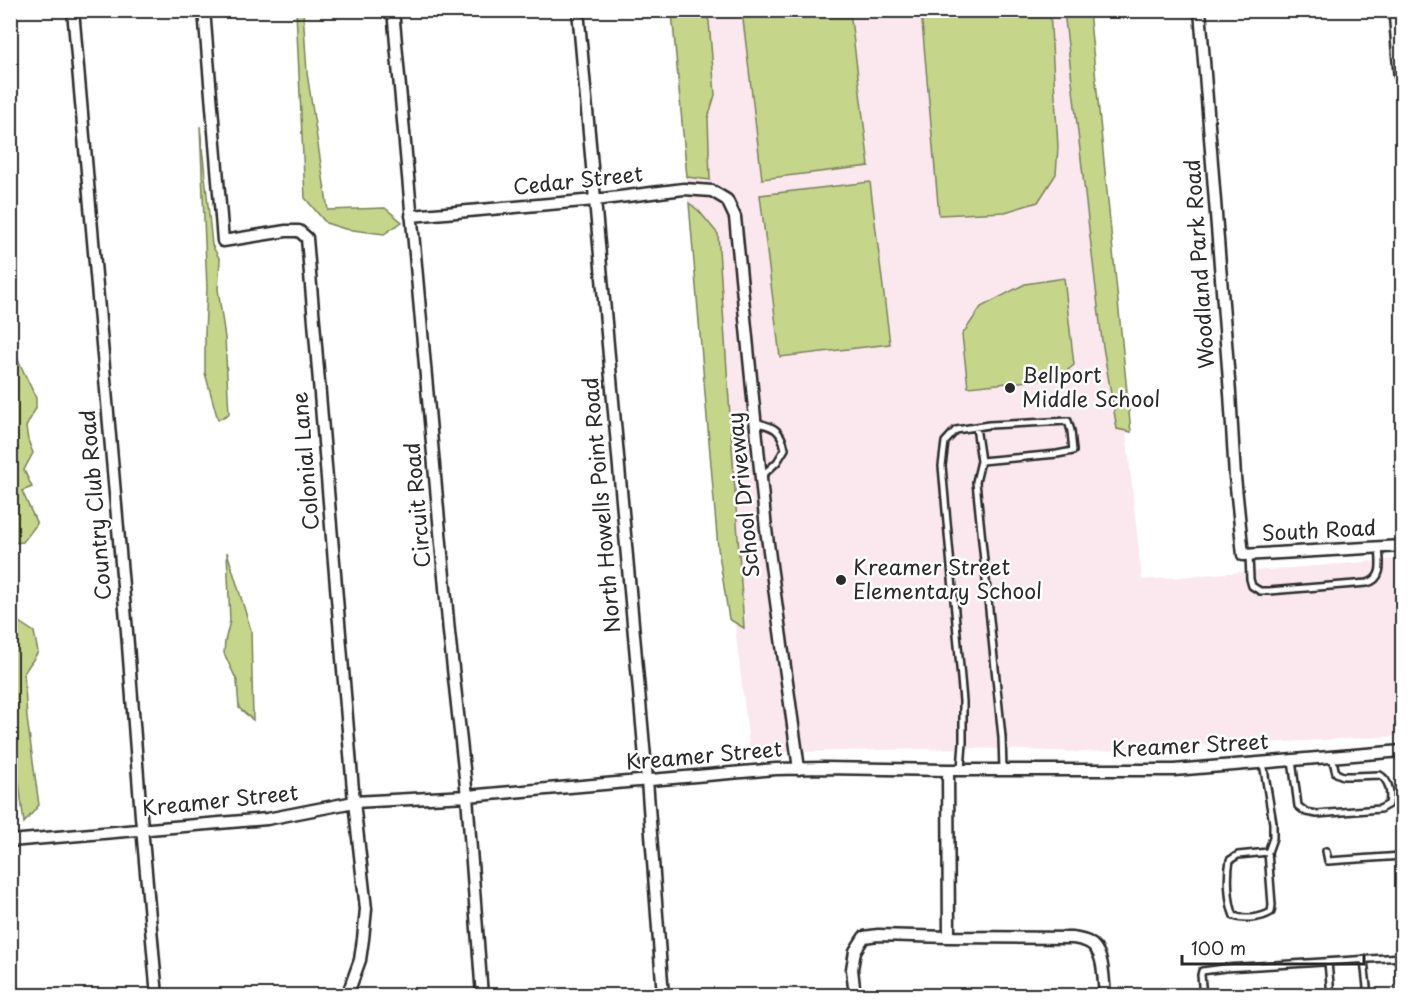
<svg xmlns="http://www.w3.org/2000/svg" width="1413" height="1006" viewBox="0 0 1413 1006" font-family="'Playpen Sans',sans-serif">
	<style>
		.built { fill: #fae8ee }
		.green { fill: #c5d68b; stroke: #78805b; stroke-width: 1.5 }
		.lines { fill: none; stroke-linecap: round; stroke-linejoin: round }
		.service-casing { stroke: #2b2b2b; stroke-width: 10 }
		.minor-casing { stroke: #2b2b2b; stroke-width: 15 }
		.secondary-casing { stroke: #2b2b2b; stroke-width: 20 }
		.service { stroke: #fff; stroke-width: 5 }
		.minor { stroke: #fff; stroke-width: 10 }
		.secondary { stroke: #fff; stroke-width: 15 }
		.poi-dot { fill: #2b2b2b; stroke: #fff; stroke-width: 2 }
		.labels { text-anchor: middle; stroke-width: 5; stroke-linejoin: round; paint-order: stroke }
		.street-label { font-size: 21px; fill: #2b2b2b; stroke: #fff }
		.poi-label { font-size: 21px; fill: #2b2b2b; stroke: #fff; text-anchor: start }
	</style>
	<rect width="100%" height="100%" fill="#fff"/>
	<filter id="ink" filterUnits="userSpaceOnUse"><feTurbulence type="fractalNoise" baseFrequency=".0167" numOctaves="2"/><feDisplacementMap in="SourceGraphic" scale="12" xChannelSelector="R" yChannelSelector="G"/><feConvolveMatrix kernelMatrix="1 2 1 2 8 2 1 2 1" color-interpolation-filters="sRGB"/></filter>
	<g filter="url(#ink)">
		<path class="built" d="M 670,11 L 1081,11 L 1142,580 L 1402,559 L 1402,736 L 1081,752 L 969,748 L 750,753 L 708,398 Z"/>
		<path class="green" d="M 296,11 L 303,11 L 307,73 L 328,210 L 385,208 L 402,222 L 384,234 L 345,229 L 326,223 L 305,198 Z
			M 672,11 L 704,11 L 709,21 L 715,95 L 708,118 L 710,180 L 687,177 Z
			M 742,11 L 850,11 L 869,166 L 762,179 Z
			M 921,11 L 1050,11 L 1058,147 L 1056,174 L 1038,202 L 1005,212 L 939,215 Z
			M 1064,11 L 1089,11 L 1131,432 L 1117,429 L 1102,341 Z
			M 200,126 L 212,245 L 220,260 L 218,289 L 225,338 L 229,414 L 218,420 L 205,373 L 205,334 L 207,288 Z
			M 870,182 L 890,344 L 780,357 L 760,195 Z
			M 689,203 L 699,211 L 718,234 L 744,628 L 729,619 L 718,548 Z
			M 1064,278 L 1074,365 L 1058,378 L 968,387 L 962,335 L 981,307 L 1025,284 Z
			M 11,345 L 36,398 L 36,408 L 26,427 L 28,440 L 33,453 L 24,470 L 32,487 L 22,491 L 37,524 L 23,542 L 11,543 Z
			M 227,552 L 251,630 L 253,720 L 239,708 L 237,681 L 224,653 L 225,641 L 230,621 Z
			M 16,620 L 34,632 L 38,652 L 24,673 L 27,718 L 39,805 L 24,823 L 11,717 L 11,621 Z"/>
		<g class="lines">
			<g class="service-casing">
				<path id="service" d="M 755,422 C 774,427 781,429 785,449 L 777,462 L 762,476
					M 976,427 L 981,461
					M 1249,555 L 1250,579 L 1252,586 L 1260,591 L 1269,591 L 1367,583 C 1384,579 1380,562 1379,547
					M 1292,760 L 1298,806 L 1306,812 L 1317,814 L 1380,809 L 1389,804 C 1391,794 1390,781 1380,775 L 1353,776 L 1343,776 L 1336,773 L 1332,757
					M 1263,763 L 1273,823 L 1273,838 L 1268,852 L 1272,905 L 1271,912 C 1261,918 1244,920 1234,916 C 1228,902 1227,875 1230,860 L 1238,855 L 1268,852
					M 961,769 L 963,743 L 963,701 L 942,466 L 945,442 L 956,430 L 989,425 L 1068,421 L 1071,431 L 1073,451 L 1057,454 L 981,461 L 976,482 L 1002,737 L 1003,769
					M 1326,851 L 1328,861 L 1402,856
					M 1399,957 L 1402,996
					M 1364,960 L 1368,996
					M 1328,962 L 1331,996
					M 1203,996 L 1201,975 L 1202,971 L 1225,968 L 1402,957"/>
			</g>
			<g class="minor-casing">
				<path id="minor" d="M 73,10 L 127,632 L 141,816 L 157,996
					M 204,10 L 223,241 L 286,231 L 299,231 L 307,238 L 354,802 L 366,909 L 363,939 L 360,960 L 347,996
					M 393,10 L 449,632 L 467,796 L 482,996
					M 578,10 L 647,780 L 663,996
					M 1200,10 L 1230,393 L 1235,477 L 1243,555 L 1402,546
					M 411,216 L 595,200 L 684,189 L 712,191 L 727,200 L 735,217 L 766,529 L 799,769
					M 948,770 L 949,937
					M 10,841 L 267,819 L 354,802 L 467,796 L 776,769 L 823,768 L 948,770 L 1174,770 L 1402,751
					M 855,996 L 852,969 L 855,951 L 864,937 L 878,935 L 949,937 L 1073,938 C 1078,939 1084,940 1088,942 C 1105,950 1103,979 1105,996"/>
			</g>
			<g class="secondary-casing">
				<path id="secondary" d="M 1397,10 L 1402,74"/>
			</g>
			<use href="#service" class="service"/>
			<use href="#minor" class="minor"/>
			<use href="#secondary" class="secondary"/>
		</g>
	</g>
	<g class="poi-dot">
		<circle cx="1010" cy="388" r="6"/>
		<circle cx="841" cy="580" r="6"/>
	</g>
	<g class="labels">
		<g class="street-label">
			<text transform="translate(578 181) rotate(-6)" y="7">Cedar Street</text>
			<text transform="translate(1200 264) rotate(-94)" y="7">Woodland Park Road</text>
			<text transform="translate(306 461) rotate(-95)" y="7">Colonial Lane</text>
			<text transform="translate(744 495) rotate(-96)" y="7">School Driveway</text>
			<text transform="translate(96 505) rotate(-95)" y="7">Country Club Road</text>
			<text transform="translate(418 505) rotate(-95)" y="7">Circuit Road</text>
			<text transform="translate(602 505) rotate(-95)" y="7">North Howells Point Road</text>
			<text transform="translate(1319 531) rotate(-3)" y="7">South Road</text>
			<text transform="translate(1190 746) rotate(-3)" y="7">Kreamer Street</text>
			<text transform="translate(704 756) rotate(-5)" y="7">Kreamer Street</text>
			<text transform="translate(220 801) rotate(-6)" y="7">Kreamer Street</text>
		</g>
		<g class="poi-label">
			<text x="1022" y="383">Bellport<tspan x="1022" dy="24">Middle School</tspan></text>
			<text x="853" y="575">Kreamer Street<tspan x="853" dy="24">Elementary School</tspan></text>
		</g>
	</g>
	<rect width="1413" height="1006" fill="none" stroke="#fff" stroke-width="36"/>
	<rect x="18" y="18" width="1377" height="970" fill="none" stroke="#2b2b2b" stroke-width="2" filter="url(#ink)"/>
	<path d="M1182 955v9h182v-9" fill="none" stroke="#2b2b2b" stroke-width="3"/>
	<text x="1191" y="955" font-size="18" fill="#2b2b2b" stroke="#ffffff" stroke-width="4.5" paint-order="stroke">100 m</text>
</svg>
